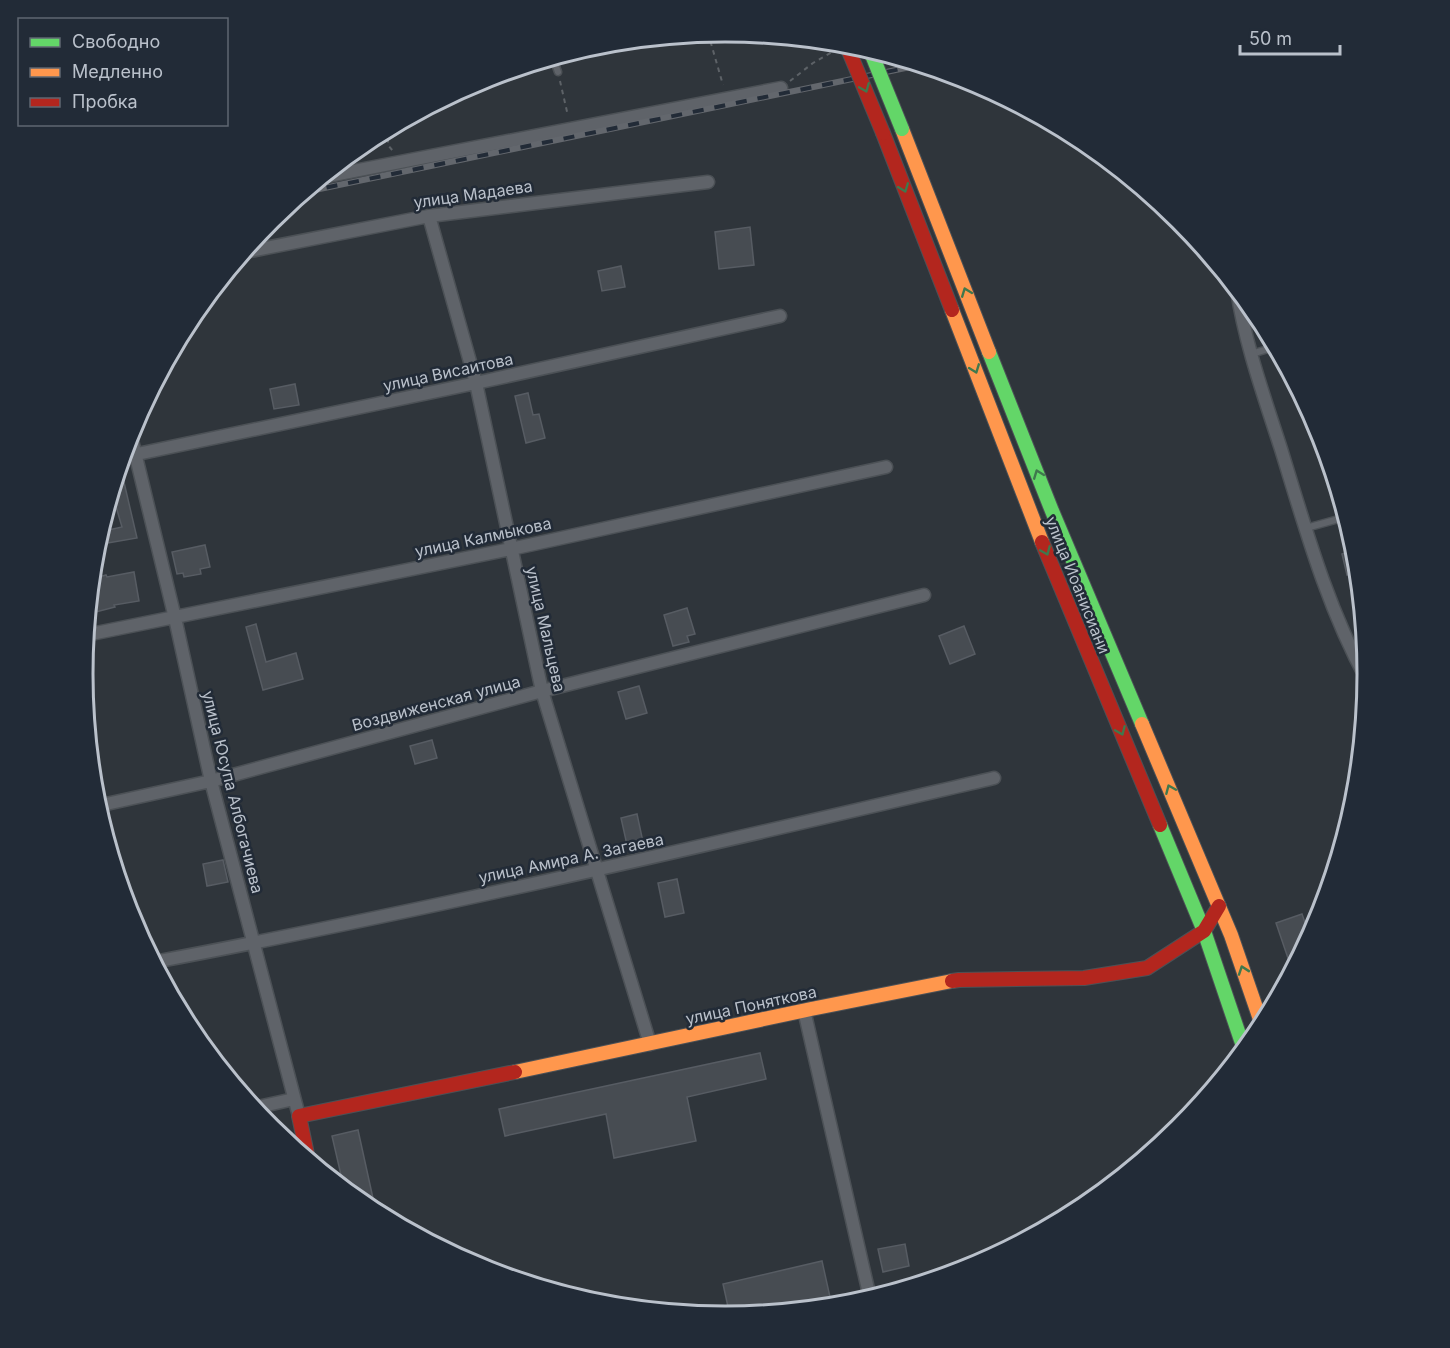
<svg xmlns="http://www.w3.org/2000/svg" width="1450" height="1348" viewBox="0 0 1450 1348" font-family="Inter,sans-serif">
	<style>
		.building { fill: #474c52; stroke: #575c63; stroke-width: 1.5 }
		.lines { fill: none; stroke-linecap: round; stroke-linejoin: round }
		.lane-casing { stroke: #4c5156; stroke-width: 9 }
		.street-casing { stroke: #4c5156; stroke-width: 15 }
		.fast-casing { stroke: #4c5156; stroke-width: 16 }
		.slow-casing { stroke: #4c5156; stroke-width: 16 }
		.jam-casing { stroke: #4c5156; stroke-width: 16 }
		.path { stroke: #5d6267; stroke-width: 2; stroke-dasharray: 4.5 4.5; stroke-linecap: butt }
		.lane { stroke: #5f6369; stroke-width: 6 }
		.street { stroke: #5f6369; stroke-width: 12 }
		.fast { stroke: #63d668; stroke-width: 14 }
		.slow { stroke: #ff974d; stroke-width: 14 }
		.jam { stroke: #b3261e; stroke-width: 14 }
		.rail-casing { stroke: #63676d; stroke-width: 6 }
		.rail { stroke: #222b37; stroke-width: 4; stroke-dasharray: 11; stroke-linecap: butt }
		.fast-bridge-casing { stroke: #4c5156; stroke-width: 16; stroke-linecap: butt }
		.jam-bridge-casing { stroke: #4c5156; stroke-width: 16; stroke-linecap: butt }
		.fast-bridge { stroke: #63d668; stroke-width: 14 }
		.jam-bridge { stroke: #b3261e; stroke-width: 14 }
		.oneway { stroke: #3f784d }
		.labels { text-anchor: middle; stroke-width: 5; stroke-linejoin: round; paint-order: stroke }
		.street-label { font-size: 16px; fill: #bac1cb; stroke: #222b37 }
		.rim { fill: none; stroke: #bac1cb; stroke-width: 3 }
	</style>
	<rect width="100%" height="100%" fill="#2f353b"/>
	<path class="building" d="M 750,227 L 754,265 L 719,269 L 715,232 Z
		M 621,266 L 625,287 L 602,291 L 598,271 Z
		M 295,384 L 299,405 L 274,409 L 270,389 Z
		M 528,393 L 533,415 L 539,414 L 545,438 L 526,443 L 515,396 Z
		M 120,465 L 137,538 L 96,545 L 100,532 L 122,527 L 112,493 Z
		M 205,545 L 210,567 L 200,569 L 201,574 L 184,577 L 183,573 L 177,574 L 172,552 Z
		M 1355,550 L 1357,572 L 1347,575 L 1342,554 Z
		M 134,572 L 139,601 L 114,605 L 115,607 L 88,614 L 92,579 L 106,575 L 107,577 Z
		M 687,608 L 695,634 L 687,636 L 689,642 L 673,646 L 664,615 Z
		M 256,624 L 266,662 L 296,653 L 303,679 L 263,690 L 246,627 Z
		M 964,626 L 975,654 L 950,664 L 939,636 Z
		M 639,686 L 647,713 L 626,719 L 618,692 Z
		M 432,740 L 437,758 L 415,764 L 410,746 Z
		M 637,814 L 643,842 L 627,845 L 621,818 Z
		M 223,860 L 228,882 L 207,886 L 203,864 Z
		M 677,879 L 684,913 L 665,917 L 658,883 Z
		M 1302,914 L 1310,937 L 1292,970 L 1276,923 Z
		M 760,1053 L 766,1079 L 687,1097 L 696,1141 L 614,1158 L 606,1114 L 505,1136 L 499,1109 Z
		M 358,1130 L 376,1212 L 368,1208 L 344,1188 L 332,1136 Z
		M 905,1244 L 909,1266 L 883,1272 L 878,1249 Z
		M 822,1261 L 832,1306 L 730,1316 L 723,1284 Z"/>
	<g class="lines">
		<g class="lane-casing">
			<path id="lane" d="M 553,58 L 558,72
				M 1251,354 L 1275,347
				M 1306,528 L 1346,517"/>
		</g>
		<g class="street-casing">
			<path id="street" d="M 323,177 L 781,88
				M 429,216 L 476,383 L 542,691 L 650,1044
				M 245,252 L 429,216 L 708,182
				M 1237,290 C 1245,344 1264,396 1281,449 C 1305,527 1327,607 1367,680
				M 130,432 L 175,618 L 211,781 L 299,1116
				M 123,457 L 476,383 L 780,316
				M 86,635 L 511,549 L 886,467
				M 97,806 L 211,781 L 542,691 L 924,595
				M 154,962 C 436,909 715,843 994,778
				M 804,1010 L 870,1298
				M 254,1108 L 294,1099"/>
		</g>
		<g class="fast-casing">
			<path id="fast" d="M 989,352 L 1052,511 L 1142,724
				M 1160,825 L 1204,931 L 1244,1049"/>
		</g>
		<g class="slow-casing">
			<path id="slow" d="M 902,129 L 989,352
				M 952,310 L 1042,542
				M 1142,724 L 1231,935 L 1262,1025
				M 515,1072 L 811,1009 L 952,981"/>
		</g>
		<g class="jam-casing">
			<path id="jam" d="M 883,133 L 952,310
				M 1042,542 L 1160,825
				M 952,981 L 959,980 L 1084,978 L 1147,968 L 1204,931 L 1219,906
				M 308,1159 L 299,1116 L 515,1072"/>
		</g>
		<path class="path" d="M 708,33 L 723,85
			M 560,81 L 568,116
			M 790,81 L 813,63 L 832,52
			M 388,129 L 388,145 L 393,151"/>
		<use href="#lane" class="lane"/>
		<use href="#street" class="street"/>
		<use href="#fast" class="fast"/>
		<use href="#slow" class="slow"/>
		<use href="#jam" class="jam"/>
		<g class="rail-casing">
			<path id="rail" d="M 305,192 L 920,65"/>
		</g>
		<use href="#rail" class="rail"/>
		<g class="fast-bridge-casing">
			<path id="fast-bridge" d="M 870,50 L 902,129"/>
		</g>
		<g class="jam-bridge-casing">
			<path id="jam-bridge" d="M 846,44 L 883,133"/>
		</g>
		<use href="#fast-bridge" class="fast-bridge"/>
		<use href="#jam-bridge" class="jam-bridge"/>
	</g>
	<defs><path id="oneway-chevron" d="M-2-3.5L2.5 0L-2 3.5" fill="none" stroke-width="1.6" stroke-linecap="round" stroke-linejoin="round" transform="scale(1.5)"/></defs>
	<g class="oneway">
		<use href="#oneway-chevron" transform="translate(865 88) rotate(68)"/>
		<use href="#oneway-chevron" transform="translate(904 188) rotate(69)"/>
		<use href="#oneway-chevron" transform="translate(966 292) rotate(-111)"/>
		<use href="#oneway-chevron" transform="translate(975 369) rotate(69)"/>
		<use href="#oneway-chevron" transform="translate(1038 474) rotate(-111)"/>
		<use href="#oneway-chevron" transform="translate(1046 551) rotate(67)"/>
		<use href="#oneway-chevron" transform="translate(1121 731) rotate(67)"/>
		<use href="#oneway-chevron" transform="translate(1170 789) rotate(-113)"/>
		<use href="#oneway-chevron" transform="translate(1243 970) rotate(-109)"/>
	</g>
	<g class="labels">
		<g class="street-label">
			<text transform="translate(473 194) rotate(-8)" y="6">улица Мадаева</text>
			<text transform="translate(448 372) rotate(-12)" y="6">улица Висаитова</text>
			<text transform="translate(483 537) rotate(-12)" y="6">улица Калмыкова</text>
			<text transform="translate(1078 585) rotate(68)" y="6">улица Иоанисиани</text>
			<text transform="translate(546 629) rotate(77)" y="6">улица Мальцева</text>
			<text transform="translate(436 703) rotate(-15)" y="6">Воздвиженская улица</text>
			<text transform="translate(233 792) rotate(76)" y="6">улица Юсупа Албогачиева</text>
			<text transform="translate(571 858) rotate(-12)" y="6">улица Амира А. Загаева</text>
			<text transform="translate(751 1005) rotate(-12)" y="6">улица Поняткова</text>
		</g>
	</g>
	<path d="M0 0H1450V1348H0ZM93 674a632 632 0 1 1 1264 0a632 632 0 1 1-1264 0Z" fill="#222b37" fill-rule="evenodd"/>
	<path class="rim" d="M93 674a632 632 0 1 1 1264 0a632 632 0 1 1-1264 0Z"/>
	<rect x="18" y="18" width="210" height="108" fill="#222b37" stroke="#5f6772" stroke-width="1.5"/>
	<rect x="30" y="38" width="30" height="9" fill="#63d668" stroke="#5f6772" stroke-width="1.5"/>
	<text x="72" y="48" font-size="18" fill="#bac1cb">Свободно</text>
	<rect x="30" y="68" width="30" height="9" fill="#ff974d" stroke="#5f6772" stroke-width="1.5"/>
	<text x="72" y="78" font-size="18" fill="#bac1cb">Медленно</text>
	<rect x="30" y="98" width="30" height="9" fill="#b3261e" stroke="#5f6772" stroke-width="1.5"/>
	<text x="72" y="108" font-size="18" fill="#bac1cb">Пробка</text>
	<path d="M1240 45v9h100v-9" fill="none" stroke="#bac1cb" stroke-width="3"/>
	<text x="1249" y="45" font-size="18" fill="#bac1cb" stroke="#222b37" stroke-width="4.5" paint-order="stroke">50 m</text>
</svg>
